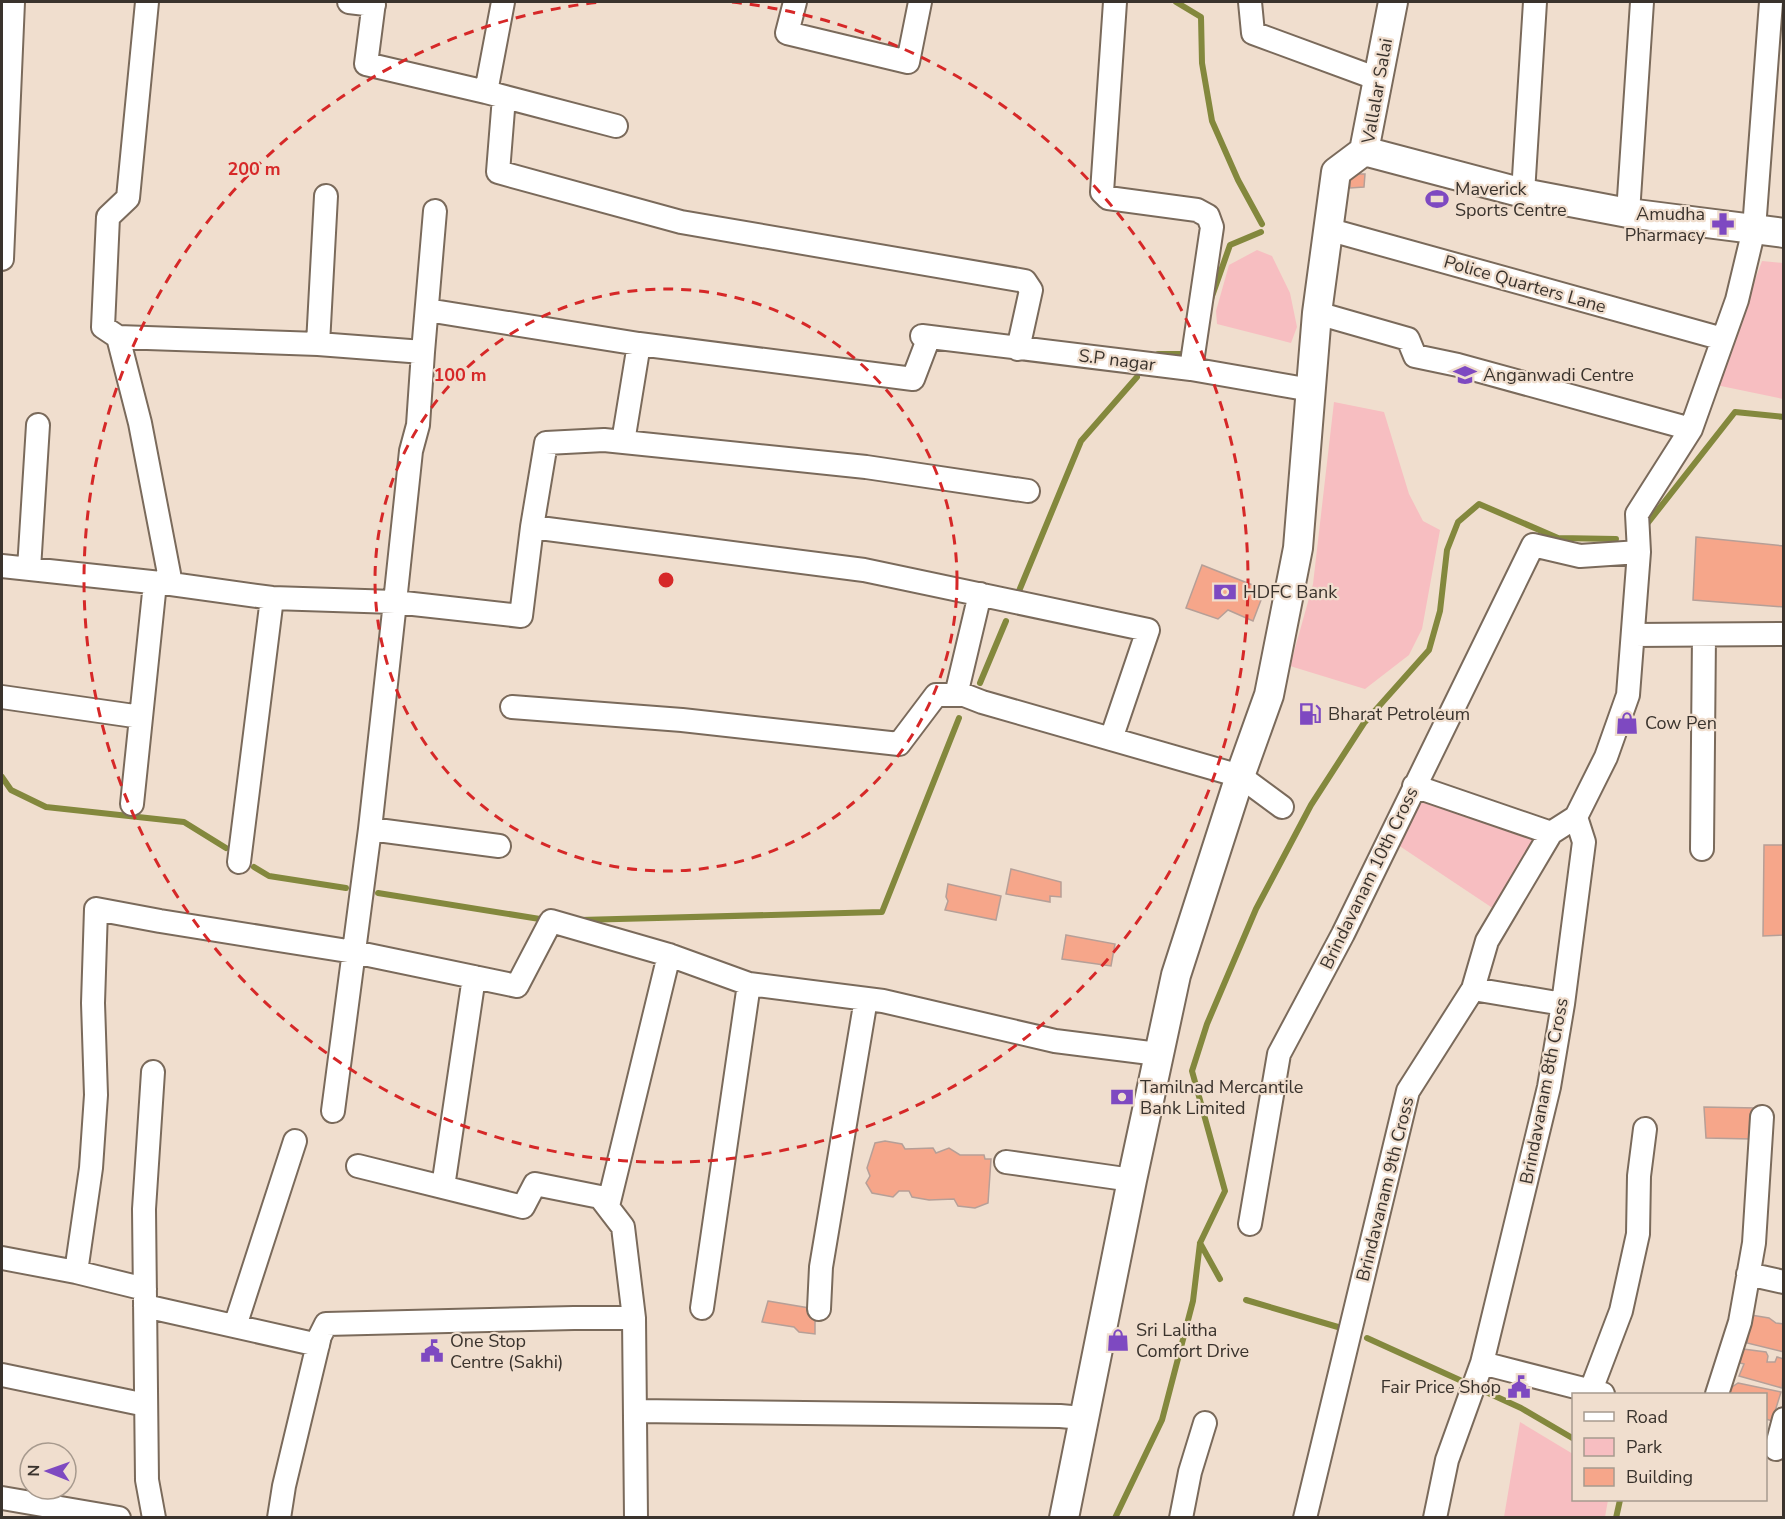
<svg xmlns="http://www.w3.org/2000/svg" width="1785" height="1519" viewBox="0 0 1785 1519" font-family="'Nunito Sans',sans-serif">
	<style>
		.green { fill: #f7bec1 }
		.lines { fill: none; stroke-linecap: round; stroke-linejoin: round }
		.stream { stroke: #83883d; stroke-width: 6 }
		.building { fill: #f6a68a; stroke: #b69f97; stroke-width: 1.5 }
		.minor-casing { stroke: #7a6a5b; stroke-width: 26 }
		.tertiary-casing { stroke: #7a6a5b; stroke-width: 32 }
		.minor { stroke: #fff; stroke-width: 22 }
		.tertiary { stroke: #fff; stroke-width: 28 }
		.ring { fill: none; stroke: #d62828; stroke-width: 3; stroke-dasharray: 10 8 }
		.labels { text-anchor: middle; stroke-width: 4.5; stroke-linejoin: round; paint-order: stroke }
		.street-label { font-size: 18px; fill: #3a332d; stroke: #f0dece }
		.poi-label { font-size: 18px; fill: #3a332d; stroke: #f0dece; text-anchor: start }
		.centre { fill: #d62828; stroke: #f0dece; stroke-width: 3 }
		.ring-label { font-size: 18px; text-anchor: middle; font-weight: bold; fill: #d62828; stroke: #f0dece; stroke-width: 4.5; stroke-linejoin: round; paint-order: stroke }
	</style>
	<rect width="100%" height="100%" fill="#f0dece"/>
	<path class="green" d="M 1257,250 L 1272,256 L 1290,293 L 1297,327 L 1291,343 L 1217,324 L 1216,311 L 1229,265 Z
		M 1762,261 L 1783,263 L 1783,399 L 1716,385 Z
		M 1334,402 L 1384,412 L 1409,494 L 1423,521 L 1440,530 L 1422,629 L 1409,655 L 1365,689 L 1290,666 L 1313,584 Z
		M 1420,797 L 1536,838 L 1497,911 L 1395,843 Z
		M 1520,1422 L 1573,1454 L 1574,1500 L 1608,1500 L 1605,1517 L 1504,1517 Z"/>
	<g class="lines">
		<path class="stream" d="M 1176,2 L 1201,17 L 1202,63 L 1212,121 L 1238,180 L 1262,224
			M 1211,299 L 1230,245 L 1261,232
			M 1158,354 L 1190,354
			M 1647,524 L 1735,412 L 1784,417
			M 1019,591 L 1081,441 L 1137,377
			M 980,683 L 1006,621
			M 2,777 L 11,790 L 46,807 L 184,822 L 226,848
			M 254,867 L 269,876 L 346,888
			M 378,893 L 546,920
			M 580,920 L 882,912 L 959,718
			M 1200,1243 L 1220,1279
			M 1246,1300 L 1338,1327
			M 1367,1338 L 1464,1382
			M 1486,1392 L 1521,1408 L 1574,1439
			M 1115,1518 L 1162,1420 L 1193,1301 L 1200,1243 L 1225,1191 L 1192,1071 L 1207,1024 L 1256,909 L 1311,805 L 1364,723 L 1429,650 L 1440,611 L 1447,550 L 1458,522 L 1479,504 L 1558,538 L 1616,539
			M 1616,1518 L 1620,1500"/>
	</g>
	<path class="building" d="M 1349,174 L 1365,174 L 1364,187 L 1350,188 Z
		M 1696,537 L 1784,546 L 1784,607 L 1693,600 Z
		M 1202,565 L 1260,588 L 1256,596 L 1261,600 L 1253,621 L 1228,610 L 1218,619 L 1186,608 Z
		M 1764,845 L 1784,845 L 1784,935 L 1763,936 Z
		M 1011,869 L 1061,882 L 1061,897 L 1050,896 L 1050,902 L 1006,894 Z
		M 948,884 L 1001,896 L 996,920 L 945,910 L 948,901 L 946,897 Z
		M 1066,935 L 1115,944 L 1111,966 L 1062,959 Z
		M 1704,1107 L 1757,1108 L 1752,1139 L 1706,1138 Z
		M 885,1141 L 902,1144 L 905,1149 L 933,1148 L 936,1153 L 949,1148 L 960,1155 L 984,1155 L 985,1159 L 991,1159 L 988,1203 L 975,1208 L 958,1206 L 954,1199 L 929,1200 L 912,1197 L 909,1191 L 899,1191 L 893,1197 L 872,1193 L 866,1183 L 870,1176 L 867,1168 L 875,1143 Z
		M 768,1301 L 815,1309 L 815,1334 L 799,1332 L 794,1327 L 762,1322 Z
		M 1751,1315 L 1769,1318 L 1776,1323 L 1784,1324 L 1784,1352 L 1747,1343 Z
		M 1743,1349 L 1766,1352 L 1768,1356 L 1767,1362 L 1775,1362 L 1777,1357 L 1784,1359 L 1782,1388 L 1739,1376 L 1744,1364 L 1740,1363 Z
		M 1738,1383 L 1781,1392 L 1772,1421 L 1766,1419 L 1766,1394 L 1728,1394 L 1732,1387 Z"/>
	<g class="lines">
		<g class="minor-casing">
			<path id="minor" d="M 147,2 L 128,198 L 108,217 L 103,327 L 118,337 L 140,423 L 171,584 L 272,598 L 395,602 L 370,829 L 333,1111
				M 349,2 L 374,5
				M 374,2 L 366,64 L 486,92 L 616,126
				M 795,2 L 787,33 L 908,62 L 920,2
				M 1115,2 L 1102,192 L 1108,198 L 1197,210 L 1208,216 L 1212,227 L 1191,369
				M 1250,2 L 1253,33 L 1378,79
				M 486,92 L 503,2
				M 504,97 L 498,172 L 681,222 L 1025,281 L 1031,290 L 1018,349
				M 1523,193 L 1535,2
				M 1628,213 L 1642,2
				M 1327,229 L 1723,339
				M 2,259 L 13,2
				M 427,310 L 639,344
				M 1317,313 L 1408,339 L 1415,356 L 1458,365 L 1691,429
				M 922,336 L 1191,369 L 1311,390
				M 118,337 L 318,344 L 423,352 L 418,425 L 411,451 L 395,602 L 521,616 L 532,527 L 546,443 L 604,440 L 866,467 L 1028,491
				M 318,344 L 326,196
				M 423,352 L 435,211
				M 623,442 L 639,344 L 913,379 L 929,337
				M 532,527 L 864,570 L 1148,630 L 1111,739
				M 2,566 L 170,584
				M 29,569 L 38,425
				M 1633,635 L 1784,634
				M 956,695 L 980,594
				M 2,697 L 141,717
				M 512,707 L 682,720 L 899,744 L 936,695 L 964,695 L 982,702 L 1240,776 L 1282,807
				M 1414,786 L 1551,833
				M 132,804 L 155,583
				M 1576,817 L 1606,757 L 1628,695 L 1639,552 L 1637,514 L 1691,429 L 1737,300 L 1754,229 L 1771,2
				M 370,829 L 499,846
				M 1702,849 L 1704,635
				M 239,862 L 272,598
				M 1473,989 L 1563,1004
				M 153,1072 L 144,1209 L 147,1480 L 154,1518
				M 1006,1162 L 1132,1180
				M 358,1166 L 523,1207 L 535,1184 L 600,1197 L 623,1227 L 634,1318 L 636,1518
				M 443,1187 L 474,977
				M 608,1206 L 669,955
				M 1250,1224 L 1279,1054 L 1343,934 L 1533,545 L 1580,556 L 1639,552
				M 2,1258 L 76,1272 L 145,1289
				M 76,1272 L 91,1168 L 96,1095 L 93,1003 L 96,909 L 160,921 L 354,952 L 517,986 L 551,921 L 669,955 L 749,984 L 883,1001 L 1055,1041 L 1158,1054
				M 1748,1274 L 1784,1282
				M 145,1306 L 318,1345
				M 702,1308 L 749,984
				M 819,1309 L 821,1267 L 866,999
				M 235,1326 L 295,1141
				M 1482,1363 L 1603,1394
				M 2,1375 L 146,1405
				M 1591,1390 L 1621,1311 L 1638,1234 L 1639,1176 L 1645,1129
				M 1717,1394 L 1740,1322 L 1754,1243 L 1762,1117
				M 635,1411 L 1060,1416 L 1083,1418
				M 1776,1449 L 1784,1419
				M 2,1498 L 119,1518
				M 279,1518 L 284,1486 L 320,1336 L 326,1324 L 574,1318 L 634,1318
				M 1181,1518 L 1190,1472 L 1205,1423
				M 1305,1518 L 1408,1091 L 1473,989 L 1487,941 L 1551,833 L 1576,817
				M 1435,1518 L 1447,1460 L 1482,1363 L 1549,1087 L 1563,1004 L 1584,842 L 1576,817"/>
		</g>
		<g class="tertiary-casing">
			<path id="tertiary" d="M 1364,151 L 1523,193 L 1628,213 L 1784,233
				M 1364,151 L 1393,2
				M 1064,1518 L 1132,1180 L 1176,975 L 1240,776 L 1269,695 L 1298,548 L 1317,313 L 1336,172 L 1364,151"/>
		</g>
		<use href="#minor" class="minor"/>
		<use href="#tertiary" class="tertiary"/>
	</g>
	<g class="ring">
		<circle cx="666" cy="580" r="291"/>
		<path d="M732 2A582 582 0 1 1 600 2"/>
	</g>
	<defs>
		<g id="stadium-bare" transform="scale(1.8)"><path d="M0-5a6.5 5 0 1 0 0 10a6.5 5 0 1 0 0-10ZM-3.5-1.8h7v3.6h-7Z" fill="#7e49c1" stroke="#f0dece" stroke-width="2.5" paint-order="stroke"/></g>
		<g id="pharmacy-bare" transform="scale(1.8)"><path d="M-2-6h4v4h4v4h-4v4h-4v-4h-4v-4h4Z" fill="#7e49c1" stroke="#f0dece" stroke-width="2.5" paint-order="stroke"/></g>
		<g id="school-bare" transform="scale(1.8)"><path d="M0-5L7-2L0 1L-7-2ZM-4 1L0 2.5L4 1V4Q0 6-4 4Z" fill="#7e49c1" stroke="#f0dece" stroke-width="2.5" paint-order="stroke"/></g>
		<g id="bank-bare" transform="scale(1.8)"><path d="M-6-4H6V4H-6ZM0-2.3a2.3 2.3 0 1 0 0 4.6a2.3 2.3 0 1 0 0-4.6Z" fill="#7e49c1" stroke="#f0dece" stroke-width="2.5" paint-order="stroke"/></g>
		<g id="fuel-bare" transform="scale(1.8)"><path d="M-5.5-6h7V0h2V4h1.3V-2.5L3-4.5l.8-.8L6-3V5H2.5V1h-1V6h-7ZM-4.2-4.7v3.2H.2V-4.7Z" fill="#7e49c1" stroke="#f0dece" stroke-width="2.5" paint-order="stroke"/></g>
		<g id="shop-bare" transform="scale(1.8)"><path d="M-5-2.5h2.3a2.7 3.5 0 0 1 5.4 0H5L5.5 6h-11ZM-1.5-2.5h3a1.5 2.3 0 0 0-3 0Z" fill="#7e49c1" stroke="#f0dece" stroke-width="2.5" paint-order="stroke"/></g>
		<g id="civic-bare" transform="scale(1.8)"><path d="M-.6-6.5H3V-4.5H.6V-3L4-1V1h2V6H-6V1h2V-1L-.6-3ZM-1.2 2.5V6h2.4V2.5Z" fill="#7e49c1" stroke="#f0dece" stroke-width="2.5" paint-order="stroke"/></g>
	</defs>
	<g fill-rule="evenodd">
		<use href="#stadium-bare" x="1437" y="199"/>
		<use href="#pharmacy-bare" x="1723" y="224"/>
		<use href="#school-bare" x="1465" y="375"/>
		<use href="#bank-bare" x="1225" y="592"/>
		<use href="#fuel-bare" x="1310" y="714"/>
		<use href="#shop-bare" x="1627" y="723"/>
		<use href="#bank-bare" x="1122" y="1097"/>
		<use href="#shop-bare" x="1118" y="1340"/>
		<use href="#civic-bare" x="432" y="1351"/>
		<use href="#civic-bare" x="1519" y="1387"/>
	</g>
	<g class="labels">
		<g class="street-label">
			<text transform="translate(1377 91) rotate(-80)" y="6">Vallalar Salai</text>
			<text transform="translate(1525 284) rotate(16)" y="6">Police Quarters Lane</text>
			<text transform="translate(1117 360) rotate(7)" y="6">S.P nagar</text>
			<text transform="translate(1369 878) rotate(-64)" y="6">Brindavanam 10th Cross</text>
			<text transform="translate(1544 1091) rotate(-79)" y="6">Brindavanam 8th Cross</text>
			<text transform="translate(1385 1189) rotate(-76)" y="6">Brindavanam 9th Cross</text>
		</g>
		<g class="poi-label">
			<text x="1455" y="195">Maverick<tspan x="1455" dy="21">Sports Centre</tspan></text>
			<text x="1705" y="220" text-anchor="end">Amudha<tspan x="1705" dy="21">Pharmacy</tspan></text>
			<text x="1483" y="381">Anganwadi Centre</text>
			<text x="1243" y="598">HDFC Bank</text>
			<text x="1328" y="720">Bharat Petroleum</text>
			<text x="1645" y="729">Cow Pen</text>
			<text x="1140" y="1093">Tamilnad Mercantile<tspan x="1140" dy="21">Bank Limited</tspan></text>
			<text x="1136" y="1336">Sri Lalitha<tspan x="1136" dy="21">Comfort Drive</tspan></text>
			<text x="450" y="1347">One Stop<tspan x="450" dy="21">Centre (Sakhi)</tspan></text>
			<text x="1501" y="1393" text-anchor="end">Fair Price Shop</text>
		</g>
	</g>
	<circle cx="666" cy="580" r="9" class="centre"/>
	<g class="ring-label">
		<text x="254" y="175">200 m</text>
		<text x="460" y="381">100 m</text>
	</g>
	<rect width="1785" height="1519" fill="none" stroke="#3a332d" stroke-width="6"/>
	<rect x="1572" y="1393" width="195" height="108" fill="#f0dece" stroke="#a79a8e" stroke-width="1.5"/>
	<rect x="1584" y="1412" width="30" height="9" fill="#ffffff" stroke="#a79a8e" stroke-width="1.5"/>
	<text x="1626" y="1423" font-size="18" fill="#3a332d">Road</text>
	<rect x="1584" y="1438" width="30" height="18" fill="#f7bec1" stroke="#a79a8e" stroke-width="1.5"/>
	<text x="1626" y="1453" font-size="18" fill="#3a332d">Park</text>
	<rect x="1584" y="1468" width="30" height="18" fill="#f6a68a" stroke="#a79a8e" stroke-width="1.5"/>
	<text x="1626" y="1483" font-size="18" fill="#3a332d">Building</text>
	<g transform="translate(48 1471) rotate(271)"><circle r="28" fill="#f0dece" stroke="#a79a8e" stroke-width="1.5"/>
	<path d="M0-4.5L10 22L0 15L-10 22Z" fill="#7e49c1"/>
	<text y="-9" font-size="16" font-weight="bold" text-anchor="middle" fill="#3a332d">N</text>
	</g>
</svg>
